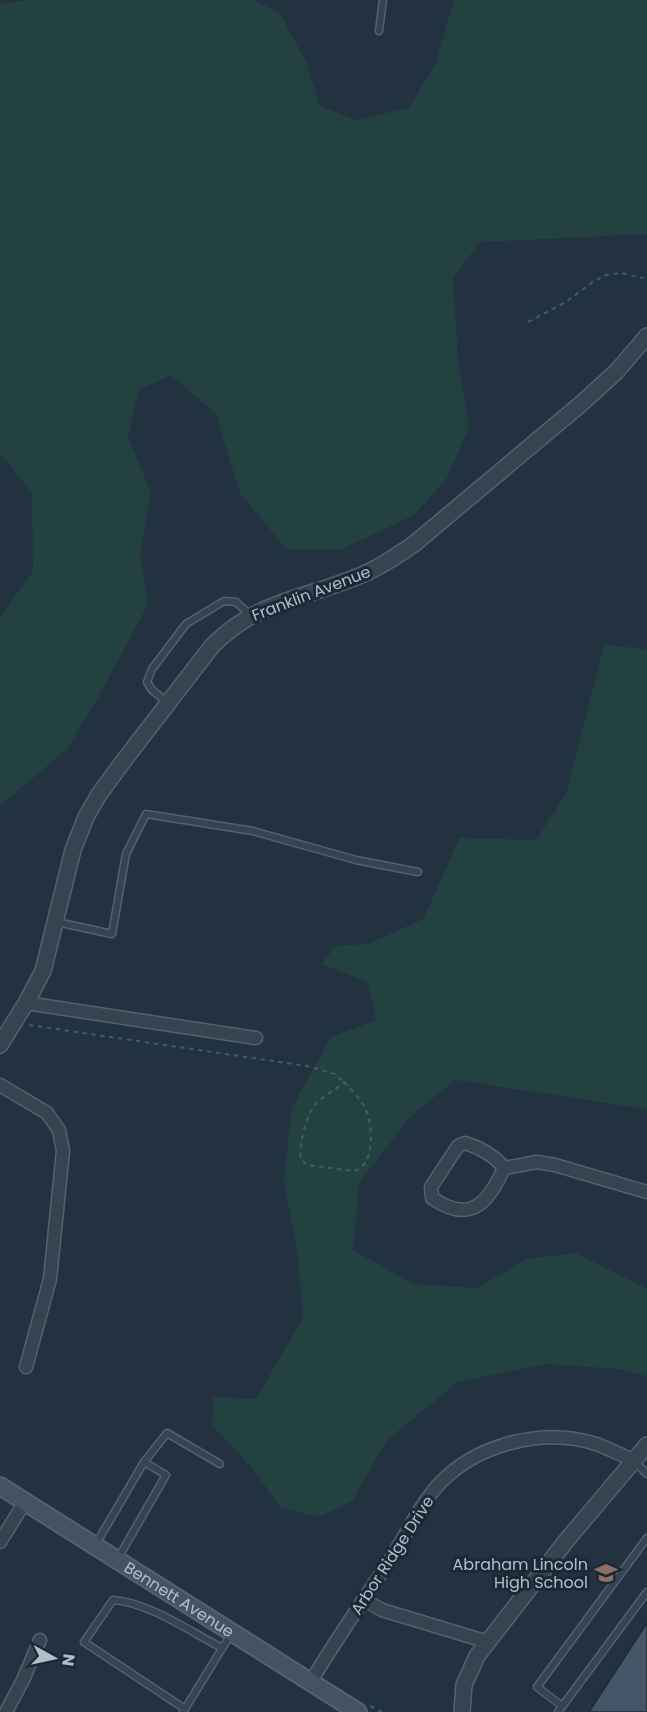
<svg xmlns="http://www.w3.org/2000/svg" width="647" height="1712" viewBox="0 0 647 1712" font-family="Poppins,sans-serif">
	<style>
		.green { fill: #244142 }
		.building { fill: #455668; stroke: #1d2a38; stroke-width: 1.5 }
		.lines { fill: none; stroke-linecap: round; stroke-linejoin: round }
		.service-casing { stroke: #54616e; stroke-width: 9 }
		.minor-casing { stroke: #54616e; stroke-width: 15 }
		.tertiary-casing { stroke: #54616e; stroke-width: 18 }
		.secondary-casing { stroke: #54616e; stroke-width: 20 }
		.path { stroke: #425e5f; stroke-width: 2; stroke-dasharray: 4.5 4.5; stroke-linecap: butt }
		.service { stroke: #364351; stroke-width: 6 }
		.minor { stroke: #364351; stroke-width: 12 }
		.tertiary { stroke: #364351; stroke-width: 15 }
		.secondary { stroke: #445364; stroke-width: 16 }
		.labels { text-anchor: middle; stroke-width: 6; stroke-linejoin: round; paint-order: stroke }
		.street-label { font-size: 16px; fill: #b3becb; stroke: #1b2836 }
		.poi-label { font-size: 16px; fill: #b3becb; stroke: #1b2836; text-anchor: end }
	</style>
	<rect width="100%" height="100%" fill="#223241"/>
	<path class="green" d="M 28,0 L 252,0 L 279,12 L 306,62 L 320,106 L 355,120 L 409,108 L 436,63 L 454,0 L 647,0 L 647,234 L 480,242 L 453,278 L 458,363 L 469,427 L 446,480 L 414,515 L 342,549 L 287,550 L 240,493 L 216,414 L 171,375 L 138,391 L 128,437 L 151,493 L 140,554 L 148,604 L 100,694 L 67,749 L 0,806 L 0,618 L 33,571 L 32,493 L 0,453 L 0,4 Z
		M 604,645 L 647,649 L 647,1109 L 455,1080 L 411,1116 L 359,1183 L 353,1250 L 413,1284 L 478,1288 L 526,1259 L 576,1253 L 647,1289 L 647,1376 L 619,1369 L 546,1364 L 458,1382 L 387,1440 L 352,1501 L 319,1517 L 281,1508 L 253,1469 L 212,1425 L 214,1397 L 256,1399 L 303,1318 L 298,1256 L 284,1181 L 292,1108 L 331,1037 L 377,1020 L 367,982 L 322,964 L 335,946 L 368,944 L 423,919 L 460,838 L 536,840 L 566,794 Z"/>
	<path class="building" d="M 647,1623 L 647,1712 L 589,1712 Z"/>
	<g class="lines">
		<g class="service-casing">
			<path id="service" d="M 379,31 L 383,0
				M 168,703 L 152,690 L 147,682 L 152,669 L 186,624 L 224,601 L 236,602 L 250,615
				M 57,922 L 112,934 L 126,854 L 146,814 L 253,831 L 356,860 L 418,872
				M 634,1461 L 647,1474
				M 144,1462 L 167,1433 L 220,1464
				M 96,1544 L 144,1462 L 166,1475 L 117,1560
				M 562,1706 L 537,1687 L 647,1538
				M 185,1709 L 84,1642 L 113,1600 C 148,1602 191,1632 222,1648
				M 183,1712 L 231,1634
				M 558,1712 L 647,1592"/>
		</g>
		<g class="minor-casing">
			<path id="minor" d="M 26,1003 L 256,1038
				M 0,1085 L 47,1113 L 59,1130 L 63,1151 L 50,1279 L 26,1367
				M 465,1143 C 479,1147 495,1156 504,1168 C 488,1204 470,1224 432,1198 L 431,1187 L 458,1146 Z
				M 504,1168 L 537,1162 L 555,1165 L 647,1192
				M 0,1542 L 25,1502
				M 363,1599 L 382,1610 L 488,1642
				M 310,1683 C 335,1641 363,1601 390,1560 C 406,1535 419,1506 439,1484 C 477,1444 543,1427 596,1444 C 608,1448 621,1455 633,1460
				M 6,1712 L 23,1680 L 40,1640"/>
		</g>
		<g class="tertiary-casing">
			<path id="tertiary" d="M 0,1045 L 26,1003 L 43,971 L 73,850 L 86,817 L 98,796 L 122,763 L 212,646 C 257,601 299,600 354,578 C 376,570 395,557 414,544 L 582,403 L 616,372 L 647,336
				M 462,1712 L 464,1685 L 477,1656 L 566,1541 L 647,1445"/>
		</g>
		<g class="secondary-casing">
			<g id="secondary">
				<path id="s1" d="M 0,1486 L 358,1712"/>
			</g>
		</g>
		<path class="path" d="M 528,322 L 566,302 L 594,281 L 606,275 L 621,273 L 647,279
			M 29,1025 L 307,1066 L 335,1074 L 344,1082
			M 344,1082 C 351,1090 360,1098 365,1108 C 373,1123 376,1166 354,1171 L 307,1165 C 304,1162 302,1161 301,1158 C 298,1147 307,1115 314,1106 C 321,1096 335,1091 344,1082 Z
			M 370,1706 L 382,1712"/>
		<use href="#service" class="service"/>
		<use href="#minor" class="minor"/>
		<use href="#tertiary" class="tertiary"/>
		<use href="#secondary" class="secondary"/>
	</g>
	<defs>
		<g id="school-bare" transform="scale(1.8)"><path d="M0-5L7-2L0 1L-7-2ZM-4 1L0 2.5L4 1V4Q0 6-4 4Z" fill="#8d6e63" stroke="#1b2836" stroke-width="2.5" paint-order="stroke"/></g>
	</defs>
	<g fill-rule="evenodd">
		<use href="#school-bare" x="606" y="1573"/>
	</g>
	<g class="labels">
		<g class="street-label">
			<text transform="translate(311 593) rotate(-21)" y="6">Franklin Avenue</text>
			<text transform="translate(392 1555) rotate(-57)" y="6">Arbor Ridge Drive</text>
			<text dy="6" stroke="none"><textPath href="#s1" startOffset="212">Bennett Avenue</textPath></text>
		</g>
		<g class="poi-label">
			<text x="588" y="1570">Abraham Lincoln<tspan x="588" dy="18">High School</tspan></text>
		</g>
	</g>
	<g transform="translate(54 1658) rotate(98)" stroke="#1b2836" stroke-width="4.5" paint-order="stroke">
	<path d="M0-4.5L10 22L0 15L-10 22Z" fill="#b3becb"/>
	<text y="-9" font-size="16" font-weight="bold" text-anchor="middle" fill="#b3becb">N</text>
	</g>
</svg>
